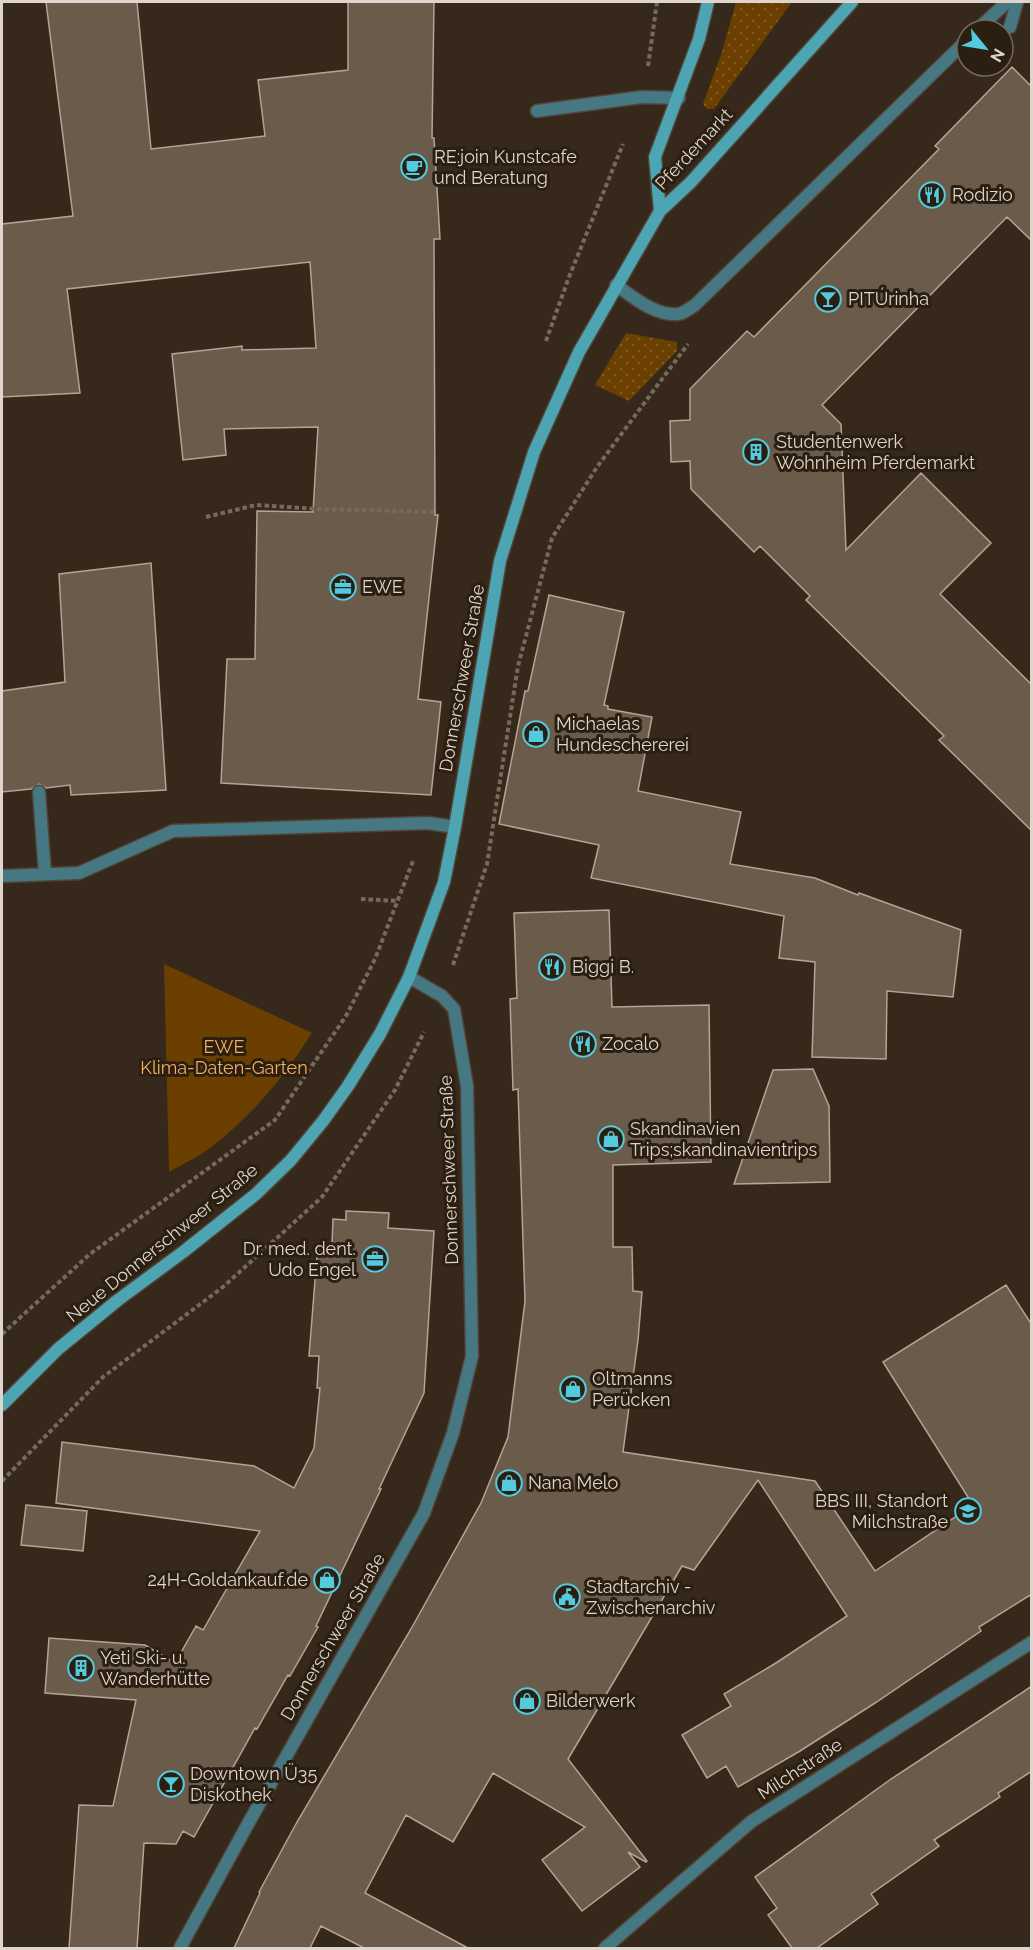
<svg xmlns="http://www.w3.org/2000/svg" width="1033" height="1950" viewBox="0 0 1033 1950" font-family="Raleway,sans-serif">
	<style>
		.grass { fill: url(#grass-dots) }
		.garden { fill: #6a3f00 }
		.building { fill: #6a5b4b; stroke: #b4a493; stroke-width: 1.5 }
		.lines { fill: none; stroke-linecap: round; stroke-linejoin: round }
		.service-casing { stroke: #514436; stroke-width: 15 }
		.minor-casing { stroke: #514436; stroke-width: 15 }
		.secondary-casing { stroke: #514436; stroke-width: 15 }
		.path { stroke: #766a5e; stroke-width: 4; stroke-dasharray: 4.5 3; stroke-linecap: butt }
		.service { stroke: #457882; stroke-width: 12 }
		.minor { stroke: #457882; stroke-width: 12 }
		.secondary { stroke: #4da4b3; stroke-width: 12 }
		.labels { text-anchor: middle; stroke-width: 6; stroke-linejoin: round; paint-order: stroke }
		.street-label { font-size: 18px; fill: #ded5cc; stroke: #2b1f11 }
		.poi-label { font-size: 18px; fill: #ded5cc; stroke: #2b1f11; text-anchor: start }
		.park-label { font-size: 18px; fill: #f4ae60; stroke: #2b1f11 }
	</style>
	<defs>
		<pattern id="grass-dots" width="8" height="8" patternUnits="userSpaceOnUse" patternTransform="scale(1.5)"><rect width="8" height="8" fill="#6a3f00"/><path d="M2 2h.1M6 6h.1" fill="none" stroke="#7f5a24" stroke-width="1.8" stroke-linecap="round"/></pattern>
	</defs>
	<rect width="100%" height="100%" fill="#36281a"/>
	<path class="grass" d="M 736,2 L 792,2 L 714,109 L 707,109 L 703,104 L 722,52 Z
		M 626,333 L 677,342 L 677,351 L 629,401 L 595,385 Z"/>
	<path class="garden" d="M 164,964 L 312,1033 C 283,1078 253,1115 210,1148 C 198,1157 183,1164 169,1172 Z"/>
	<path class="building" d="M 46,2 L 137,2 L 151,149 L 265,136 L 258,80 L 348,70 L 348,2 L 434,2 L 432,138 L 434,138 L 440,239 L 434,239 L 435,515 L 438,515 L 418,699 L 441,702 L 431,795 L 221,783 L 227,659 L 255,659 L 257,511 L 313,512 L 318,427 L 224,429 L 226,455 L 183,460 L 172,354 L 242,346 L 242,350 L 316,348 L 310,262 L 67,289 L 80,393 L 2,397 L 2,224 L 73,216 Z
		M 1012,67 L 1032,87 L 1032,241 L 1007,217 L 822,405 L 841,424 L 846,550 L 921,473 L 991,543 L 940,594 L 1032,685 L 1032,831 L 939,740 L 944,736 L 806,600 L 810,596 L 760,546 L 754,552 L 691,489 L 690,461 L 671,462 L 670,421 L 690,420 L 690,389 L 747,331 L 754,337 L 939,149 L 935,146 Z
		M 151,563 L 166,790 L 71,795 L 70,785 L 46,788 L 39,784 L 31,789 L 2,792 L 2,691 L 65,682 L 59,574 Z
		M 549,595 L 624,612 L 604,705 L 608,706 L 608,709 L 652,717 L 638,791 L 741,812 L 730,864 L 815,878 L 858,895 L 859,893 L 961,930 L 953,997 L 887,991 L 886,1059 L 812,1057 L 815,962 L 779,958 L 784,916 L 591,878 L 599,845 L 499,824 L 525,691 L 528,691 Z
		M 609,910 L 612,1007 L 709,1005 L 711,1162 L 613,1165 L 613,1247 L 632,1247 L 633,1291 L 642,1292 L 638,1340 L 623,1452 L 815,1481 L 875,1571 L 973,1505 L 883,1362 L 1006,1285 L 1032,1325 L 1032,1594 L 979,1627 L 981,1631 L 875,1703 L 800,1751 L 738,1787 L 726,1766 L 707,1778 L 682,1735 L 731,1706 L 724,1694 L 776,1663 L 847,1616 L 758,1480 L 694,1570 L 682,1566 L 568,1759 L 647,1861 L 646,1862 L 628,1852 L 640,1867 L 582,1911 L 542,1860 L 585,1827 L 493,1773 L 453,1842 L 406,1815 L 365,1893 L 468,1948 L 364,1948 L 321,1926 L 310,1948 L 234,1948 L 260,1893 L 259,1892 L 297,1822 L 411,1629 L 481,1503 L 508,1437 L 525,1301 L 518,1089 L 513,1090 L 510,999 L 517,998 L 514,913 Z
		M 813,1069 L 829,1106 L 830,1182 L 734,1184 L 773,1070 Z
		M 346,1211 L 389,1213 L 388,1228 L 434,1231 L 424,1393 L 379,1489 L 381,1489 L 316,1626 L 318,1627 L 290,1676 L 288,1675 L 257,1729 L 255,1728 L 194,1837 L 183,1831 L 176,1844 L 144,1843 L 137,1948 L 69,1948 L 79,1805 L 113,1806 L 136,1700 L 45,1693 L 49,1638 L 145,1645 L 175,1663 L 196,1626 L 203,1630 L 260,1531 L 56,1503 L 62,1442 L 254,1466 L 294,1488 L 314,1448 L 320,1388 L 317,1388 L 319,1356 L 309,1356 L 318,1243 L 332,1244 L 333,1219 L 346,1220 Z
		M 26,1505 L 87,1511 L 83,1551 L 21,1545 Z
		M 1032,1686 L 1032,1771 L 998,1793 L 1000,1797 L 934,1840 L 939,1846 L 871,1894 L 878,1904 L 817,1948 L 792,1948 L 768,1915 L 777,1908 L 755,1877 L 891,1779 Z"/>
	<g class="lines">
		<g class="service-casing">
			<path id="service" d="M 1010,27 L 1017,2
				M 977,30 L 1007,2
				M 537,111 L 642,97 L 679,98
				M 616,285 C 633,297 655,316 678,314 C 683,314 690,308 695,305 L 967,40
				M 39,792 L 45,874
				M 2,876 L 79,873 L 173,831 L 428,823 L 455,827"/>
		</g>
		<g class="minor-casing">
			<path id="minor" d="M 180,1948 L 249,1822 L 424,1513 L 453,1433 L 472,1356 L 467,1086 L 454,1009 L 442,996 L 409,977
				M 605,1948 L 752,1821 L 1032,1642"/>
		</g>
		<g class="secondary-casing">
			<path id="secondary" d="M 660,211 L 655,157 L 699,39 L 708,2
				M 2,1405 L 58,1349 L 118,1300 L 183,1252 L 256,1194 L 291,1160 L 323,1121 L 348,1086 L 380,1034 L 409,977 L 444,882 L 455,827 L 500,561 L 534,452 L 579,352 L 660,211 L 691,182 L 852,2"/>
		</g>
		<path class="path" d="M 648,66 L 657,2
			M 546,341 L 569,277 L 623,144
			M 206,517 L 256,505 L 316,509 L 437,512
			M 361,899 L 398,901
			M 453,965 L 487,864 L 518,666 L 552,538 L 597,467 L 688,344
			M 2,1334 L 90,1254 L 275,1120 L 346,1016 L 375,959 L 413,861
			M 2,1481 L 103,1377 L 223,1287 L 322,1197 L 395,1090 L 424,1032"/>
		<use href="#service" class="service"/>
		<use href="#minor" class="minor"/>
		<use href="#secondary" class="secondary"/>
	</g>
	<defs>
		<g id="cafe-ring" transform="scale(1.35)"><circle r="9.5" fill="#2b1f11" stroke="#54cade" stroke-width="1.5"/><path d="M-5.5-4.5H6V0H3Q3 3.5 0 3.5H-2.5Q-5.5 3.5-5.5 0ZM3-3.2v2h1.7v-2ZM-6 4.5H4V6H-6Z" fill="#54cade"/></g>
		<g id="restaurant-ring" transform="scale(1.35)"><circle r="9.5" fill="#2b1f11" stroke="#54cade" stroke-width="1.5"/><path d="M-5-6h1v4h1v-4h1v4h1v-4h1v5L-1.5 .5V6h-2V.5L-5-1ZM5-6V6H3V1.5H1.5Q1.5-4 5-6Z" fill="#54cade"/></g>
		<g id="bar-ring" transform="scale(1.35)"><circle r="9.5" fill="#2b1f11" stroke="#54cade" stroke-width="1.5"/><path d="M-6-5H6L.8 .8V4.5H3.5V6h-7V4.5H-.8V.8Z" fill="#54cade"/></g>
		<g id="building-ring" transform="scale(1.35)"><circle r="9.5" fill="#2b1f11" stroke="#54cade" stroke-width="1.5"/><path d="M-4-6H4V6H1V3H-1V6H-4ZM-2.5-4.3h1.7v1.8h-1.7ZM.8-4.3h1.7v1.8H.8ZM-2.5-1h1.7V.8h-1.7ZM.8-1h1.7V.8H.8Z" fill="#54cade"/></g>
		<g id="office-ring" transform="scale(1.35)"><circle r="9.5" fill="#2b1f11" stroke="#54cade" stroke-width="1.5"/><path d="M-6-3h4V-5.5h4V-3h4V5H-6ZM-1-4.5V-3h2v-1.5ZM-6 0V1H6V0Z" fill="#54cade"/></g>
		<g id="shop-ring" transform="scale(1.35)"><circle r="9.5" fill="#2b1f11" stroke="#54cade" stroke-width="1.5"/><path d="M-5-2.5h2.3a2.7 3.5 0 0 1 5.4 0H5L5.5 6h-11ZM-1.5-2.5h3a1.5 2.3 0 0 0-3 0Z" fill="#54cade"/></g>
		<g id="school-ring" transform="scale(1.35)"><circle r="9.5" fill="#2b1f11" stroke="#54cade" stroke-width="1.5"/><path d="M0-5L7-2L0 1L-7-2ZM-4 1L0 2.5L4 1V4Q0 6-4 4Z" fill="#54cade"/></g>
		<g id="civic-ring" transform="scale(1.35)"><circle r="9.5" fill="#2b1f11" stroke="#54cade" stroke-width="1.5"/><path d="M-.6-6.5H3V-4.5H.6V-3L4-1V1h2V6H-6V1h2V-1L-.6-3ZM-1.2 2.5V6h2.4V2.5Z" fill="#54cade"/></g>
	</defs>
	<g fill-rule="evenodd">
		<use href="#cafe-ring" x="414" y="167"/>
		<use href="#restaurant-ring" x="932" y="195"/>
		<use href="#bar-ring" x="828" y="299"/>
		<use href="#building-ring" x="756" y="452"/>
		<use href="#office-ring" x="343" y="587"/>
		<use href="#shop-ring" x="536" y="734"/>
		<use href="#restaurant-ring" x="552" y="967"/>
		<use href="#restaurant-ring" x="583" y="1044"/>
		<use href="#shop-ring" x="611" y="1139"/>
		<use href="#office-ring" x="375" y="1259"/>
		<use href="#shop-ring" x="573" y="1389"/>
		<use href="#shop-ring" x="509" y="1483"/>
		<use href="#school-ring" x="968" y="1511"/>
		<use href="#shop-ring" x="327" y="1580"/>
		<use href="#civic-ring" x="567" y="1597"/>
		<use href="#building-ring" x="81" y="1668"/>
		<use href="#shop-ring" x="527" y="1701"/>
		<use href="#bar-ring" x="171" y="1784"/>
	</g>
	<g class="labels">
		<g class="street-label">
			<text transform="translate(694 149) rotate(-47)" y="6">Pferdemarkt</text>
			<text transform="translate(462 678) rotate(-80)" y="6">Donnerschweer Straße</text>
			<text transform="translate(449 1170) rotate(-92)" y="6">Donnerschweer Straße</text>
			<text transform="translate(162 1243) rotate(-39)" y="6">Neue Donnerschweer Straße</text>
			<text transform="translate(333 1637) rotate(-60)" y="6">Donnerschweer Straße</text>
			<text transform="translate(800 1769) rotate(-33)" y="6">Milchstraße</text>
		</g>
		<g class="poi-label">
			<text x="434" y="163">RE:join Kunstcafe<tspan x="434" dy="21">und Beratung</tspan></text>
			<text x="952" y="201">Rodizio</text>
			<text x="848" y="305">PITÚrinha</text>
			<text x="776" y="448">Studentenwerk<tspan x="776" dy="21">Wohnheim Pferdemarkt</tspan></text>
			<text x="362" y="593">EWE</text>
			<text x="556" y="730">Michaelas<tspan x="556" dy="21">Hundeschererei</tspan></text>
			<text x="572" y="973">Biggi B.</text>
			<text x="602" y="1050">Zocalo</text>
			<text x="630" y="1135">Skandinavien<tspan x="630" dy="21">Trips;skandinavientrips</tspan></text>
			<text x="356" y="1255" text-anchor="end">Dr. med. dent.<tspan x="356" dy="21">Udo Engel</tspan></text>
			<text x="592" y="1385">Oltmanns<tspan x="592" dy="21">Perücken</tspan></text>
			<text x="528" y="1489">Nana Melo</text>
			<text x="948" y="1507" text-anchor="end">BBS III, Standort<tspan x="948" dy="21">Milchstraße</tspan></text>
			<text x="308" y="1586" text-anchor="end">24H-Goldankauf.de</text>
			<text x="586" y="1593">Stadtarchiv -<tspan x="586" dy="21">Zwischenarchiv</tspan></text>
			<text x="100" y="1664">Yeti Ski- u.<tspan x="100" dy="21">Wanderhütte</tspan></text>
			<text x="546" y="1707">Bilderwerk</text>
			<text x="190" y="1780">Downtown Ü35<tspan x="190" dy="21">Diskothek</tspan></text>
		</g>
		<g class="park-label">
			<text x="224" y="1053">EWE<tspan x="224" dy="21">Klima-Daten-Garten</tspan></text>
		</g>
	</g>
	<rect width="1033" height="1950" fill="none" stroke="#ded5cc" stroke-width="6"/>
	<g transform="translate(985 48) rotate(120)"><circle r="28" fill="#2b1f11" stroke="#73685c" stroke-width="1.5"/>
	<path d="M0-4.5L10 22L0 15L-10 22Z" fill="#54cade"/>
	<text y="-9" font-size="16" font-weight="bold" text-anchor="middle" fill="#ded5cc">N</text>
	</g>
</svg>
